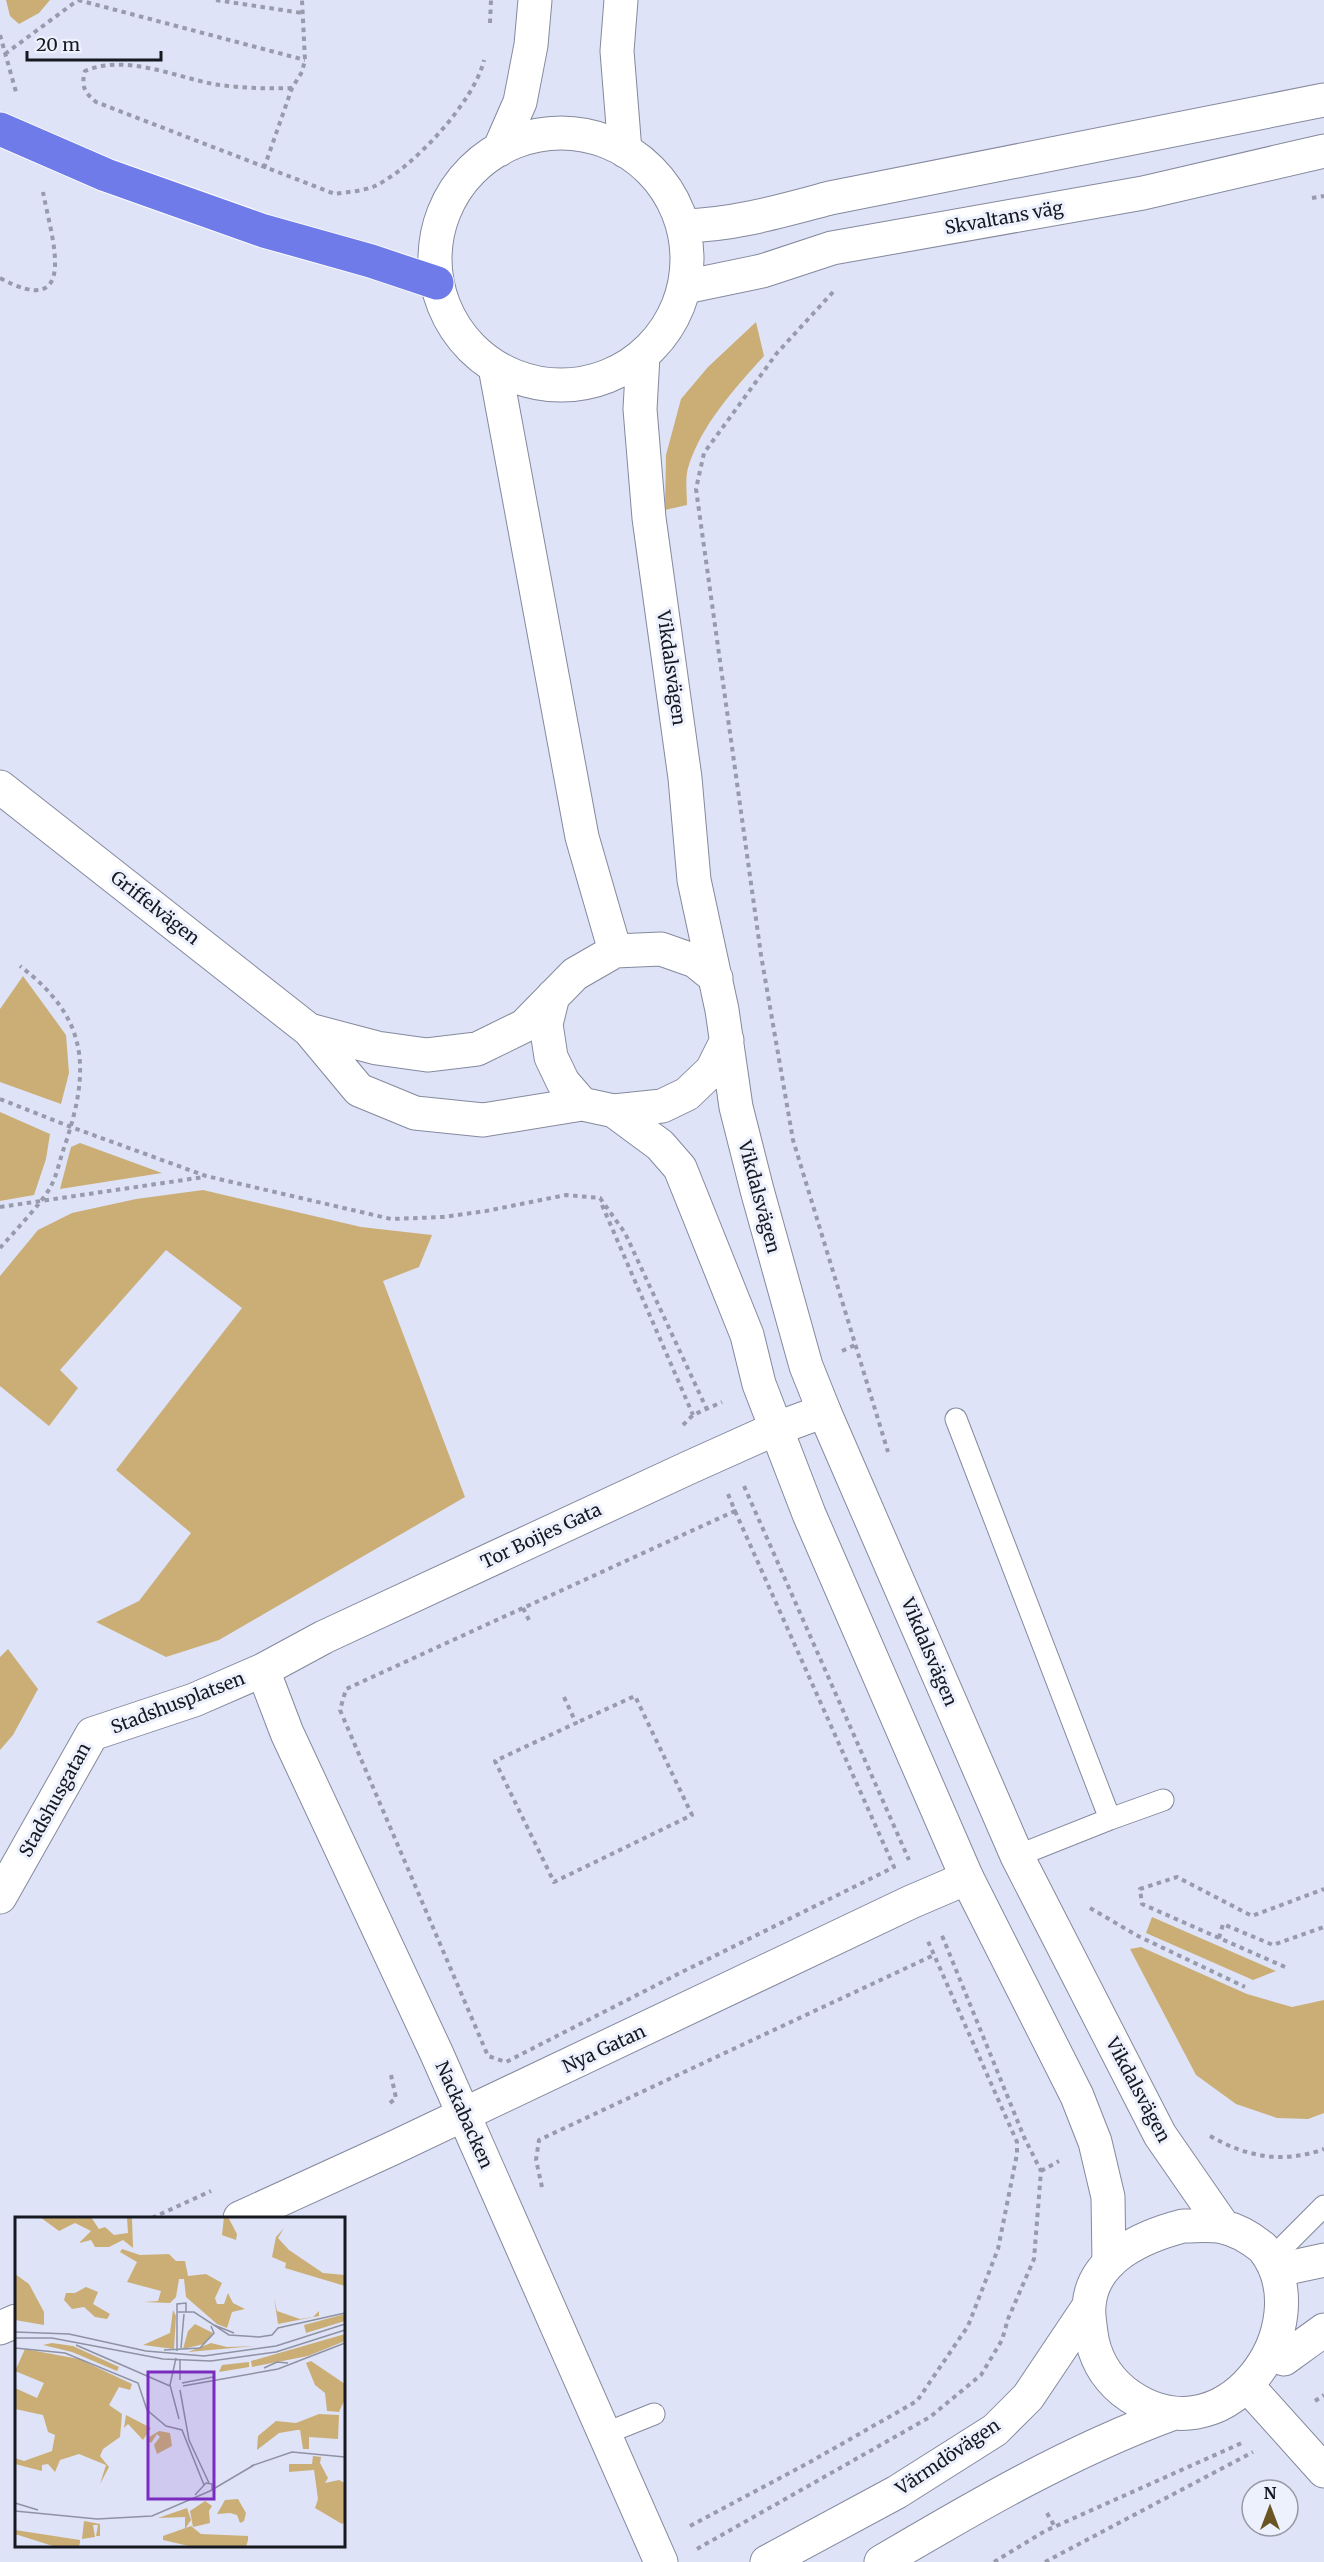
<svg xmlns="http://www.w3.org/2000/svg" width="1324" height="2562" viewBox="0 0 1324 2562" font-family="Merriweather,serif">
	<style>
		.green { fill: #cbae76 }
		.lines { fill: none; stroke-linecap: round; stroke-linejoin: round }
		.service-casing { stroke: #85899d; stroke-width: 23 }
		.minor-casing { stroke: #85899d; stroke-width: 35 }
		.tertiary-casing { stroke: #85899d; stroke-width: 35 }
		.secondary-casing { stroke: #85899d; stroke-width: 35 }
		.motorway-casing { stroke: #fff; stroke-width: 35 }
		.path { stroke: #979bab; stroke-width: 4; stroke-dasharray: 4.5 4.5; stroke-linecap: butt }
		.service { stroke: #fff; stroke-width: 21 }
		.minor { stroke: #fff; stroke-width: 33 }
		.tertiary { stroke: #fff; stroke-width: 33 }
		.secondary { stroke: #fff; stroke-width: 33 }
		.motorway { stroke: #6e7be9; stroke-width: 33 }
		.labels { text-anchor: middle; stroke-width: 6; stroke-linejoin: round; paint-order: stroke }
		.street-label { font-size: 18px; fill: #171920; stroke: #edf0fd }
		.inset-road { fill: none; stroke: #8e92a2; stroke-width: 1.5 }
		.view { fill: #7b2cbf; fill-opacity: 0.15; stroke: #7b2cbf; stroke-width: 3 }
		.inset-edge { fill: none; stroke: #171920; stroke-width: 3 }
	</style>
	<rect width="100%" height="100%" fill="#dee3f8"/>
	<path class="green" d="M 6,0 L 50,0 L 39,13 L 19,24 L 10,16 Z
		M 756,322 L 764,356 C 735,388 701,425 688,468 C 685,479 687,494 687,505 L 665,510 L 666,455 L 681,399 L 708,367 Z
		M 23,976 L 66,1035 L 69,1073 L 61,1104 L 0,1082 L 0,1009 Z
		M 0,1112 L 50,1134 L 46,1159 L 34,1195 L 0,1201 Z
		M 80,1143 L 162,1173 L 60,1189 L 71,1147 Z
		M 203,1190 L 361,1227 L 432,1235 L 419,1267 L 383,1281 L 465,1497 L 219,1640 L 166,1657 L 96,1622 L 139,1601 L 191,1533 L 116,1470 L 242,1308 L 166,1250 L 60,1370 L 78,1388 L 49,1426 L 0,1386 L 0,1276 L 38,1230 L 72,1213 L 136,1199 Z
		M 8,1649 L 38,1689 L 13,1735 L 0,1750 L 0,1657 Z
		M 1152,1917 L 1276,1971 L 1253,1980 L 1146,1933 Z
		M 1141,1947 L 1247,1994 L 1292,2007 L 1324,2000 L 1324,2113 L 1308,2119 L 1277,2118 L 1236,2104 L 1196,2075 L 1130,1949 Z"/>
	<g class="lines">
		<g class="service-casing">
			<path id="service" d="M 956,1419 L 1110,1819 L 1017,1856
				M 1110,1819 L 1163,1800
				M 1274,2256 L 1324,2206
				M 604,2434 L 654,2414"/>
		</g>
		<g class="minor-casing">
			<path id="minor" d="M 263,1670 L 287,1733 L 436,2052 L 661,2562
				M 0,1897 L 92,1734 L 194,1700 L 263,1670 L 324,1637 L 688,1468 L 775,1429 L 824,1411
				M 240,2218 L 391,2149 L 911,1902 L 967,1878
				M 0,2328 L 16,2321
				M 1253,2392 L 1324,2471"/>
		</g>
		<g class="tertiary-casing">
			<path id="tertiary" d="M 621,0 L 617,51 L 625,151
				M435 259a126 126 0 1 1 252 0a126 126 0 1 1-252 0Z
				M 499,150 L 520,102 L 531,45 L 535,0
				M 683,226 C 734,225 781,211 830,198 L 1324,100
				M 685,287 L 762,271 L 832,248 L 1143,193 L 1324,151
				M 643,356 L 640,409 L 649,518 L 685,778 L 694,880 L 722,1010 L 736,1107 L 757,1190 L 806,1366 L 824,1411 L 1017,1856 L 1160,2135 L 1223,2226
				M 495,367 L 582,837 L 615,951
				M 0,787 L 309,1030 L 359,1090 L 415,1113 L 483,1120 L 582,1104
				M 553,996 L 546,1024 L 551,1057 L 563,1082 L 582,1104 L 614,1111 L 662,1106 L 687,1094 L 712,1070 L 727,1040
				M 309,1030 L 377,1048 L 427,1055 L 477,1049 L 524,1026 L 575,974 L 615,951 L 661,949 L 695,961 L 716,978
				M 614,1111 L 660,1145 L 680,1168 L 747,1335 L 759,1384 L 809,1514 L 967,1878 L 1077,2096 L 1095,2142 L 1108,2197 L 1109,2263"/>
		</g>
		<g class="secondary-casing">
			<path id="secondary" d="M 1183,2226 C 1195,2226 1211,2224 1223,2227 C 1238,2230 1252,2239 1263,2248 C 1324,2324 1223,2469 1123,2391 C 1105,2376 1094,2356 1091,2333 C 1090,2324 1088,2315 1089,2306 C 1092,2258 1144,2236 1183,2226 Z
				M 1283,2269 L 1324,2260
				M 1284,2359 L 1324,2330
				M 767,2562 L 897,2492 L 995,2430 L 1028,2397 L 1089,2306
				M 881,2562 C 976,2506 1070,2451 1174,2413"/>
		</g>
		<g class="motorway-casing">
			<path id="motorway" d="M 0,129 L 106,175 L 264,231 L 371,261 L 437,283"/>
		</g>
		<path class="path" d="M 78,0 L 305,60
			M 216,0 L 302,13
			M 490,23 L 491,0
			M 0,35 L 16,92
			M 5,54 L 78,0
			M 292,88 C 266,89 238,88 213,84 C 173,76 125,54 85,71 C 81,86 84,92 96,102 L 335,194 C 347,192 364,191 375,186 C 414,167 474,102 484,60
			M 264,168 L 292,88 L 302,72 L 305,60 L 302,0
			M 1312,198 L 1324,196
			M 0,278 C 81,322 51,236 43,192
			M 833,292 L 777,353 L 704,453 L 696,489 L 761,955 L 793,1140 L 888,1452
			M 0,1099 L 71,1127 L 206,1176 L 391,1219 L 443,1217 L 486,1211 L 566,1195 L 600,1198 L 625,1233 L 709,1414
			M 602,1205 L 693,1415
			M 0,1207 L 204,1177
			M 0,1248 C 14,1232 40,1205 50,1188 C 57,1176 60,1158 65,1145 C 91,1067 88,1018 20,966
			M 842,1351 L 855,1345
			M 683,1425 L 693,1415 L 722,1402
			M 744,1486 L 909,1860
			M 728,1494 L 735,1511
			M 735,1511 L 894,1867 L 680,1973 L 506,2062 L 488,2056 L 340,1710 L 346,1689 Z
			M 523,1608 L 529,1620
			M 564,1697 L 576,1723 L 495,1761 L 554,1882 L 692,1815 L 635,1696 L 576,1723
			M 1090,1908 L 1138,1936 L 1245,1987
			M 1219,1938 L 1223,1924 L 1273,1945 L 1324,1927
			M 1285,1967 L 1142,1904 L 1140,1889 L 1177,1877 L 1252,1916 L 1324,1889
			M 390,2103 L 396,2098 L 391,2075
			M 1210,2136 C 1247,2157 1283,2164 1324,2149
			M 1041,2171 L 1059,2161
			M 542,2187 L 536,2160 L 539,2140 L 934,1955
			M 152,2218 L 211,2191
			M 1315,2401 L 1324,2395
			M 1047,2513 L 1055,2527
			M 690,2526 L 810,2462 L 917,2401 L 968,2326 L 998,2249 L 1017,2154 L 1017,2142 L 927,1939
			M 697,2549 L 930,2417 L 981,2375 L 1002,2340 L 1008,2319 L 1034,2259 L 1041,2171 L 1024,2137 L 941,1933
			M 994,2562 L 1045,2531 L 1244,2442
			M 1045,2562 L 1253,2452"/>
		<use href="#service" class="service"/>
		<use href="#minor" class="minor"/>
		<use href="#tertiary" class="tertiary"/>
		<use href="#secondary" class="secondary"/>
		<use href="#motorway" class="motorway"/>
	</g>
	<g class="labels">
		<g class="street-label">
			<text transform="translate(1004 218) rotate(-10)" y="6">Skvaltans väg</text>
			<text transform="translate(671 668) rotate(82)" y="6">Vikdalsvägen</text>
			<text transform="translate(155 908) rotate(38)" y="6">Griffelvägen</text>
			<text transform="translate(759 1197) rotate(75)" y="6">Vikdalsvägen</text>
			<text transform="translate(541 1536) rotate(-25)" y="6">Tor Boijes Gata</text>
			<text transform="translate(929 1652) rotate(67)" y="6">Vikdalsvägen</text>
			<text transform="translate(178 1703) rotate(-21)" y="6">Stadshusplatsen</text>
			<text transform="translate(55 1800) rotate(-61)" y="6">Stadshusgatan</text>
			<text transform="translate(604 2049) rotate(-25)" y="6">Nya Gatan</text>
			<text transform="translate(1138 2090) rotate(62)" y="6">Vikdalsvägen</text>
			<text transform="translate(464 2115) rotate(66)" y="6">Nackabacken</text>
			<text transform="translate(948 2457) rotate(-34)" y="6">Värmdövägen</text>
		</g>
	</g>
	<g transform="translate(15 2217)">
		<rect width="330" height="330" fill="#dee3f8"/>
		<path d="M 25,0 L 76,0 L 84,12 L 90,10 L 99,18 L 113,16 L 112,1 L 117,1 L 118,31 L 108,23 L 94,30 L 80,30 L 76,23 L 64,26 L 76,14 L 60,6 L 44,14 ZM 209,0 L 213,0 L 222,17 L 221,23 L 207,18 ZM 269,11 L 263,21 L 274,33 L 308,56 L 330,58 L 330,69 L 270,51 L 271,46 L 257,40 L 261,20 ZM 107,32 L 125,38 L 154,37 L 161,44 L 170,44 L 173,59 L 191,57 L 207,66 L 200,81 L 202,87 L 209,87 L 213,76 L 218,86 L 230,92 L 217,95 L 212,111 L 202,107 L 171,80 L 169,62 L 164,62 L 161,80 L 155,86 L 129,85 L 143,84 L 146,74 L 112,65 L 122,45 L 105,35 ZM 0,57 L 14,67 L 29,95 L 29,108 L 0,103 ZM 71,70 L 83,75 L 78,87 L 95,97 L 92,102 L 80,100 L 69,90 L 57,92 L 49,83 L 51,76 L 60,76 ZM 259,80 L 262,94 L 285,102 L 298,100 L 304,94 L 304,99 L 263,107 ZM 158,93 L 161,99 L 159,132 L 128,128 L 155,116 ZM 330,97 L 330,104 L 291,116 L 289,108 ZM 180,107 L 198,116 L 189,127 L 168,132 L 173,114 ZM 330,117 L 330,124 L 293,139 L 237,150 L 236,144 ZM 37,126 L 58,129 L 104,150 L 102,154 L 57,135 L 28,128 ZM 196,126 L 212,130 L 240,129 L 173,135 ZM 10,132 L 64,142 L 117,167 L 115,173 L 104,170 L 94,188 L 107,197 L 105,220 L 88,232 L 85,239 L 94,250 L 85,267 L 91,248 L 64,237 L 45,243 L 40,255 L 33,247 L 27,248 L 27,254 L 0,247 L 0,241 L 9,244 L 37,234 L 40,218 L 33,215 L 28,198 L 0,192 L 0,171 L 22,181 L 29,166 L 0,154 ZM 296,144 L 330,167 L 330,182 L 324,195 L 312,194 L 310,176 L 300,168 L 291,146 ZM 234,145 L 234,150 L 204,155 L 207,148 ZM 304,197 L 324,198 L 323,222 L 294,220 L 294,232 L 288,232 L 285,213 L 282,213 L 264,216 L 242,233 L 243,219 L 261,204 L 281,206 ZM 111,198 L 136,211 L 128,223 L 113,207 L 109,211 ZM 144,214 L 155,216 L 157,229 L 142,237 L 139,228 L 145,220 L 142,217 L 136,226 L 131,222 ZM 298,239 L 306,240 L 305,246 L 313,261 L 310,266 L 324,263 L 330,266 L 330,305 L 327,307 L 300,291 L 303,282 L 299,253 L 274,255 L 274,247 L 297,247 ZM 223,282 L 231,296 L 229,304 L 225,306 L 222,298 L 215,296 L 202,297 L 210,283 ZM 190,284 L 197,289 L 194,294 L 195,306 L 178,310 L 175,294 ZM 172,291 L 176,303 L 170,312 L 170,300 L 143,301 ZM 69,304 L 85,307 L 85,319 L 81,319 L 83,308 L 78,308 L 80,320 L 67,322 ZM 176,309 L 186,317 L 233,319 L 233,323 L 231,330 L 178,330 L 148,323 L 148,319 ZM 0,313 L 65,323 L 65,325 L 64,330 L 41,330 L 0,317 Z" fill="#cbae76"/>
		<path class="inset-road" d="M 163,95 L 179,95 L 214,118 L 244,120 L 257,118 L 263,111 L 330,96M 199,108 L 219,116M 0,115 L 54,117 L 131,134 L 189,139 L 261,129 L 330,107M 0,121 L 37,121 L 148,142 L 196,144 L 261,135 L 330,113M 61,128 L 155,169M 0,131 L 50,136 L 123,166 L 132,193 L 151,209 L 167,213 L 189,268M 166,131 L 169,97M 149,133 L 185,131 L 199,116 L 196,109M 162,134 L 162,87 L 171,86 L 171,95M 161,141 L 155,168 L 164,202M 249,151 L 262,145 L 273,146M 165,163 L 165,142M 167,166 L 198,160M 168,169 L 263,152 L 330,126M 165,173 L 174,223 L 194,266M 236,249 L 277,235 L 330,240M 180,278 L 191,266 L 197,267 L 197,272M 0,286 L 23,293M 0,294 L 82,302 L 137,299 L 195,274 L 239,248"/>
		<path class="view" d="M 133,155 L 199,155 L 199,282 L 133,282 Z"/>
		<rect width="330" height="330" class="inset-edge"/>
	</g>
	<g transform="translate(1270 2508)"><circle r="28" fill="#edf0fd" stroke="#979aa5" stroke-width="1.5"/>
	<path d="M0-4.5L10 22L0 15L-10 22Z" fill="#6b5424"/>
	<text y="-9" font-size="16" font-weight="bold" text-anchor="middle" fill="#171920">N</text>
	</g>
	<path d="M27 51v9h134v-9" fill="none" stroke="#171920" stroke-width="3"/>
	<text x="36" y="51" font-size="18" fill="#171920" stroke="#edf0fd" stroke-width="4.5" paint-order="stroke">20 m</text>
</svg>
